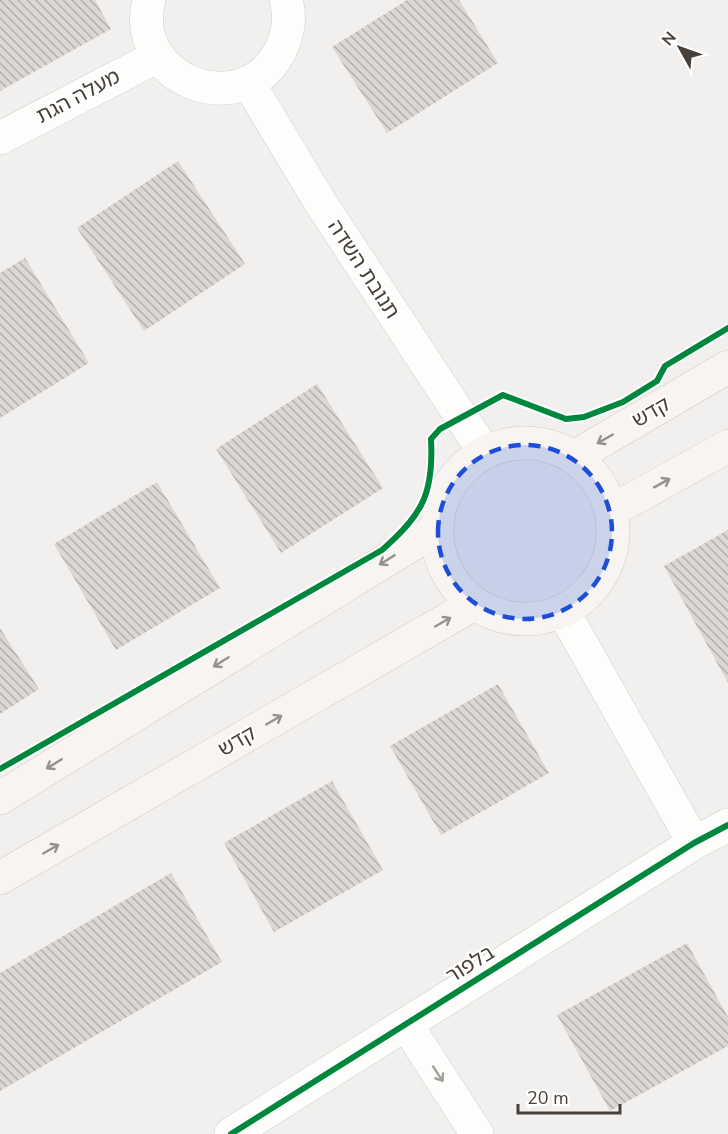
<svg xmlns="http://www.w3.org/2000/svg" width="728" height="1134" viewBox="0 0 728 1134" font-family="'Nunito Sans','Noto Sans Hebrew',sans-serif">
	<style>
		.building { fill: url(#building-back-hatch) }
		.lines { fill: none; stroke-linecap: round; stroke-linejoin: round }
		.street-casing { stroke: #d0cecb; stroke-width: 34 }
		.secondary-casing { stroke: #d2cdc7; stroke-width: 34 }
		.street { stroke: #fdfdfc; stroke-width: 33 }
		.secondary { stroke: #f7f4f1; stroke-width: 33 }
		.cycleway-casing { stroke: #fff; stroke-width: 10 }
		.cycleway { stroke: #00873e; stroke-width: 6 }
		.oneway { stroke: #97918c }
		.oneway2 { stroke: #a29e9b }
		.marked { fill: #1d4ed8; fill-opacity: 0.2; stroke: #1d4ed8; stroke-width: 4.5; stroke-dasharray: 12 8; stroke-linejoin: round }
		.labels { text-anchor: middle; stroke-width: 4.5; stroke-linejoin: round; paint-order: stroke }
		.street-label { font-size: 21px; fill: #48403a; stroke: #fff }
	</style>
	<defs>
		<pattern id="building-back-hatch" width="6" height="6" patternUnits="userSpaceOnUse" patternTransform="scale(1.5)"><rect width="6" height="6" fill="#dad7d5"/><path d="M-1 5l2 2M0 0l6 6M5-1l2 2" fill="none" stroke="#b3b0ae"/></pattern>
	</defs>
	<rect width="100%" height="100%" fill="#f2f0ee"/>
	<path class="building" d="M 0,0 L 95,0 L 111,29 L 0,91 Z
		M 407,0 L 459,0 L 498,63 L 387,133 L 332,47 Z
		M 178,161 L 245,264 L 144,331 L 77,228 Z
		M 25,258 L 89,363 L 0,418 L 0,273 Z
		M 317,384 L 383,488 L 281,553 L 216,449 Z
		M 157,482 L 220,588 L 116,650 L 54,544 Z
		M 728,530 L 728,683 L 664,566 Z
		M 0,628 L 39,689 L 0,714 Z
		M 498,684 L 549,773 L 441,835 L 390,746 Z
		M 332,781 L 383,870 L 274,932 L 224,843 Z
		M 171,873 L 222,962 L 0,1091 L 0,973 Z
		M 687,943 L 728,1017 L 728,1046 L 610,1111 L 557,1015 Z"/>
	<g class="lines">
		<g class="street-casing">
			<path id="street" d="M 149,0 C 128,82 246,124 281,49 C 288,34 291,17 286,0
				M 248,82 L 322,205 L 485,453
				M 0,138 L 158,56
				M 563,611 L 694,843
				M 406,1024 L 477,1134
				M 231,1134 L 694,843 L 728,825"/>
		</g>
		<g class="secondary-casing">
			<path id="secondary" d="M437 531a88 88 0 1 1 176 0a88 88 0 1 1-176 0Z
				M 574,457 L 728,367
				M 611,511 L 728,446
				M 0,798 L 437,529
				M 0,878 L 474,604"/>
		</g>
		<use href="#street" class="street"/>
		<use href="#secondary" class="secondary"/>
		<g class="cycleway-casing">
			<path id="cycleway" d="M 0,769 L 382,550 C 422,515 434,494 431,439 L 440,429 L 503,395 L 566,419 L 584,417 L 623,402 L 657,381 L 665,366 L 728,328
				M 231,1134 L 694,843 L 728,825"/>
		</g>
		<use href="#cycleway" class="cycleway"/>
	</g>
	<defs><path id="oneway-shaft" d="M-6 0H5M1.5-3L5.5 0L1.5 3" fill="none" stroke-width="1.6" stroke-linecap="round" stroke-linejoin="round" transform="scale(1.5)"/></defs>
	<g class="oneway">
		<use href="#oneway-shaft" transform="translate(605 439) rotate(150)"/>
		<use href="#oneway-shaft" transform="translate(662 483) rotate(-29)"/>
		<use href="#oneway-shaft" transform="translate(387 560) rotate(148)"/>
		<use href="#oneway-shaft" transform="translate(443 622) rotate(-30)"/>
		<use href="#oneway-shaft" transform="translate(221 662) rotate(148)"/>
		<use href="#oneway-shaft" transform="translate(274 720) rotate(-30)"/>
		<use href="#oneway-shaft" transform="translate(54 764) rotate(148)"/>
		<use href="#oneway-shaft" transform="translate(51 849) rotate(-30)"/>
	</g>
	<use class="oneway2" href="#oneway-shaft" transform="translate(438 1074) rotate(57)"/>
	<path class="marked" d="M438 532a87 87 0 1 1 174 0a87 87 0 1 1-174 0Z"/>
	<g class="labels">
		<g class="street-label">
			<text transform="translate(78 96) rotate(-28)" y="7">מעלה הגת</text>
			<text transform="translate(364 269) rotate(57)" y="7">תנובת השדה</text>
			<text transform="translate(651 412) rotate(-30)" y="7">קדש</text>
			<text transform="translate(237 741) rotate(-30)" y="7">קדש</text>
			<text transform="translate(470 964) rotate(-32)" y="7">בלפור</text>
		</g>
	</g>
	<g transform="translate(680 48) rotate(310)" stroke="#ffffff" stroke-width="4.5" paint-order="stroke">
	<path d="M0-4.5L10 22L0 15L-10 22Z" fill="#48403a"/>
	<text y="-9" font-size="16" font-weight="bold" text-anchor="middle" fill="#48403a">N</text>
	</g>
	<path d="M518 1104v9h102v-9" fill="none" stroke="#48403a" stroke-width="3"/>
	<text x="527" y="1104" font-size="18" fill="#48403a" stroke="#ffffff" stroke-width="4.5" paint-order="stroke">20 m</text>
</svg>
